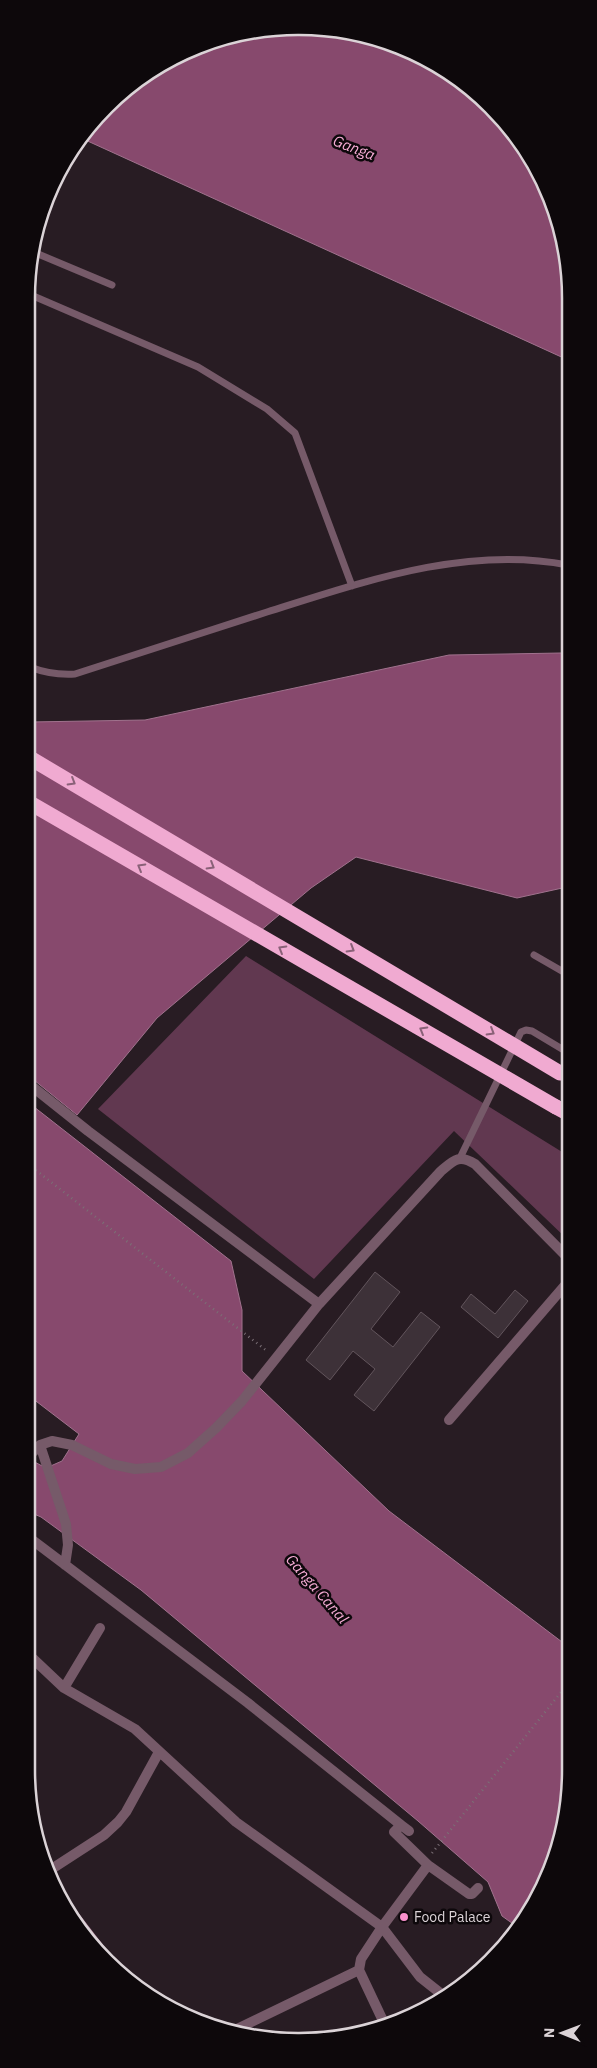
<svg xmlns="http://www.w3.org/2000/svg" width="597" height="2068" viewBox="0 0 597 2068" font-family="'IBM Plex Sans',sans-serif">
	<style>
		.green { fill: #613850 }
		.water { fill: #87496d; stroke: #a0728d }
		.building { fill: #3d3138; stroke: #62555c }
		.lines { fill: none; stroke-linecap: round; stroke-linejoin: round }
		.path { stroke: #7b7076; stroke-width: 2.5; stroke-dasharray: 1 4; stroke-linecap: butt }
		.lane { stroke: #765a69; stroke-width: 7 }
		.street { stroke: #765a69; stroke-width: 10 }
		.secondary { stroke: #a77a93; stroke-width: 10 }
		.highway { stroke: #f0aad1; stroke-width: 15 }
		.highway-bridge { stroke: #f0aad1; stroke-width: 15 }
		.oneway { stroke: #8a6178 }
		.poi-dot { fill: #f890cc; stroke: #0d080b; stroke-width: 2 }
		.labels { text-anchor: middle; stroke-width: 5; stroke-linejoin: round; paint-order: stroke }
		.poi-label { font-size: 14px; fill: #dbd3d7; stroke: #0d080b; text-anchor: start }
		.water-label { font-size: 15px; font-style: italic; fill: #f5abd4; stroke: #0d080b }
		.rim { fill: none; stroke: #dbd3d7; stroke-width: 2.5 }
	</style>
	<rect width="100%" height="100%" fill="#281c23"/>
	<path class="green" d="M 246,956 L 567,1155 L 567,1239 L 454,1131 L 314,1279 L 98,1109 Z"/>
	<path class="water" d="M 351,31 L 419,54 L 491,106 L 543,178 L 568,263 L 568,360 L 81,138 L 147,72 L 245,32 Z
		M 561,653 L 568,655 L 567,887 L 517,898 L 356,857 L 311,888 L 157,1018 L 77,1115 L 29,1076 L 30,722 L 145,720 L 449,655 Z
		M 29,1103 L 231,1261 L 242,1310 L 242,1371 L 389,1511 L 566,1645 L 566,1822 L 534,1906 L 516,1926 L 502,1916 L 488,1882 L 418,1821 L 141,1590 L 41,1517 L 27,1511 L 27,1458 L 46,1468 L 62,1461 L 79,1434 L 28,1395 Z"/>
	<path class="building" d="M 375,1272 L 400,1292 L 371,1329 L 393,1347 L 421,1312 L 440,1327 L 374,1411 L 354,1395 L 375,1369 L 353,1351 L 330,1380 L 306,1360 Z
		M 515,1290 L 528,1301 L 498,1338 L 461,1307 L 471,1294 L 495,1314 Z"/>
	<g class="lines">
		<path class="path" d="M 28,1164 L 267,1351
			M 432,1853 L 566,1686"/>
		<path class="lane" d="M 31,251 L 112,285
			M 31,295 L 198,367 L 267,409 L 295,433 L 352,586
			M 30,667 C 45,673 58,675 75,674 C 139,653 203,633 267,612 C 363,582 466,545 568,565
			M 534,955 L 567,974
			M 460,1158 L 521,1032 L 526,1030 L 532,1031 L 567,1052"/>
		<path class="street" d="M 29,1084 L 88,1131 L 319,1304
			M 449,1420 L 567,1283
			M 40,1445 L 66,1524 L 68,1545 L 65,1565
			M 27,1458 L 40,1445 L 52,1441 L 72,1445 L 111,1464 L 135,1469 L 161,1467 L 188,1453 L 216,1428 L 242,1401 L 319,1304 L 441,1171 C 454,1160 459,1154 475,1164 L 567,1257
			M 27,1536 L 248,1703 L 401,1825
			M 27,1653 L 64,1688 L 135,1729 L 236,1822 L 382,1927 L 361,1959 L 359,1970 L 385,2025
			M 64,1688 L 100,1628
			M 409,1831 L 401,1825 L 394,1832 L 428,1865 L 382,1927 L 420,1977 L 444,1996
			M 428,1865 L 469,1894 L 472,1894 L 478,1888
			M 47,1872 L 104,1835 L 118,1822 L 126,1812 L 159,1752
			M 237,2029 L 359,1970"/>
		<path class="secondary" d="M 66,1905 L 110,1962"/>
		<path class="highway" d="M 556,1107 L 567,1113"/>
		<path class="highway-bridge" d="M 30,758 L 560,1073
			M 30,803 L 556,1107"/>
	</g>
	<defs><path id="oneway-chevron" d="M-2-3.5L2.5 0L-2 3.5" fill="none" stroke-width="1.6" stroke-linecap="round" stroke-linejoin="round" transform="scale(1.25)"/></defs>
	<g class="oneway">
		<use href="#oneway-chevron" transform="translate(72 782) rotate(31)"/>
		<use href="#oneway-chevron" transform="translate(211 866) rotate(31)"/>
		<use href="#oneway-chevron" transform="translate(141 867) rotate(-150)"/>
		<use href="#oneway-chevron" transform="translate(282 949) rotate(-150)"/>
		<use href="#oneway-chevron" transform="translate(351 949) rotate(31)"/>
		<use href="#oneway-chevron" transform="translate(423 1030) rotate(-150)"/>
		<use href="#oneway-chevron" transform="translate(491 1032) rotate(31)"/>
	</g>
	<circle class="poi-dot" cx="404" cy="1917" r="5"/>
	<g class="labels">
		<g class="poi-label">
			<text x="414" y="1922">Food Palace</text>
		</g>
		<g class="water-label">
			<text transform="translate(354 148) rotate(21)" y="5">Ganga</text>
			<text transform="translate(317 1589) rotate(49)" y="5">Ganga Canal</text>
		</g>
	</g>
	<path d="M0 0H597V2068H0ZM298 35H299A263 263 0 0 1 562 298V1770A263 263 0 0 1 299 2033H298A263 263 0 0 1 35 1770V298A263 263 0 0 1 298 35Z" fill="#0d080b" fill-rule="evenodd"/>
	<path class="rim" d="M298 35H299A263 263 0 0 1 562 298V1770A263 263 0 0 1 299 2033H298A263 263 0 0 1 35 1770V298A263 263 0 0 1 298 35Z"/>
	<g transform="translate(562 2033) rotate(271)" stroke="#0d080b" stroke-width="4" paint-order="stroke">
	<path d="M0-4L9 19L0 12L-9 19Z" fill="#dbd3d7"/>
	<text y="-8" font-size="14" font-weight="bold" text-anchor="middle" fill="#dbd3d7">N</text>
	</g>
</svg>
